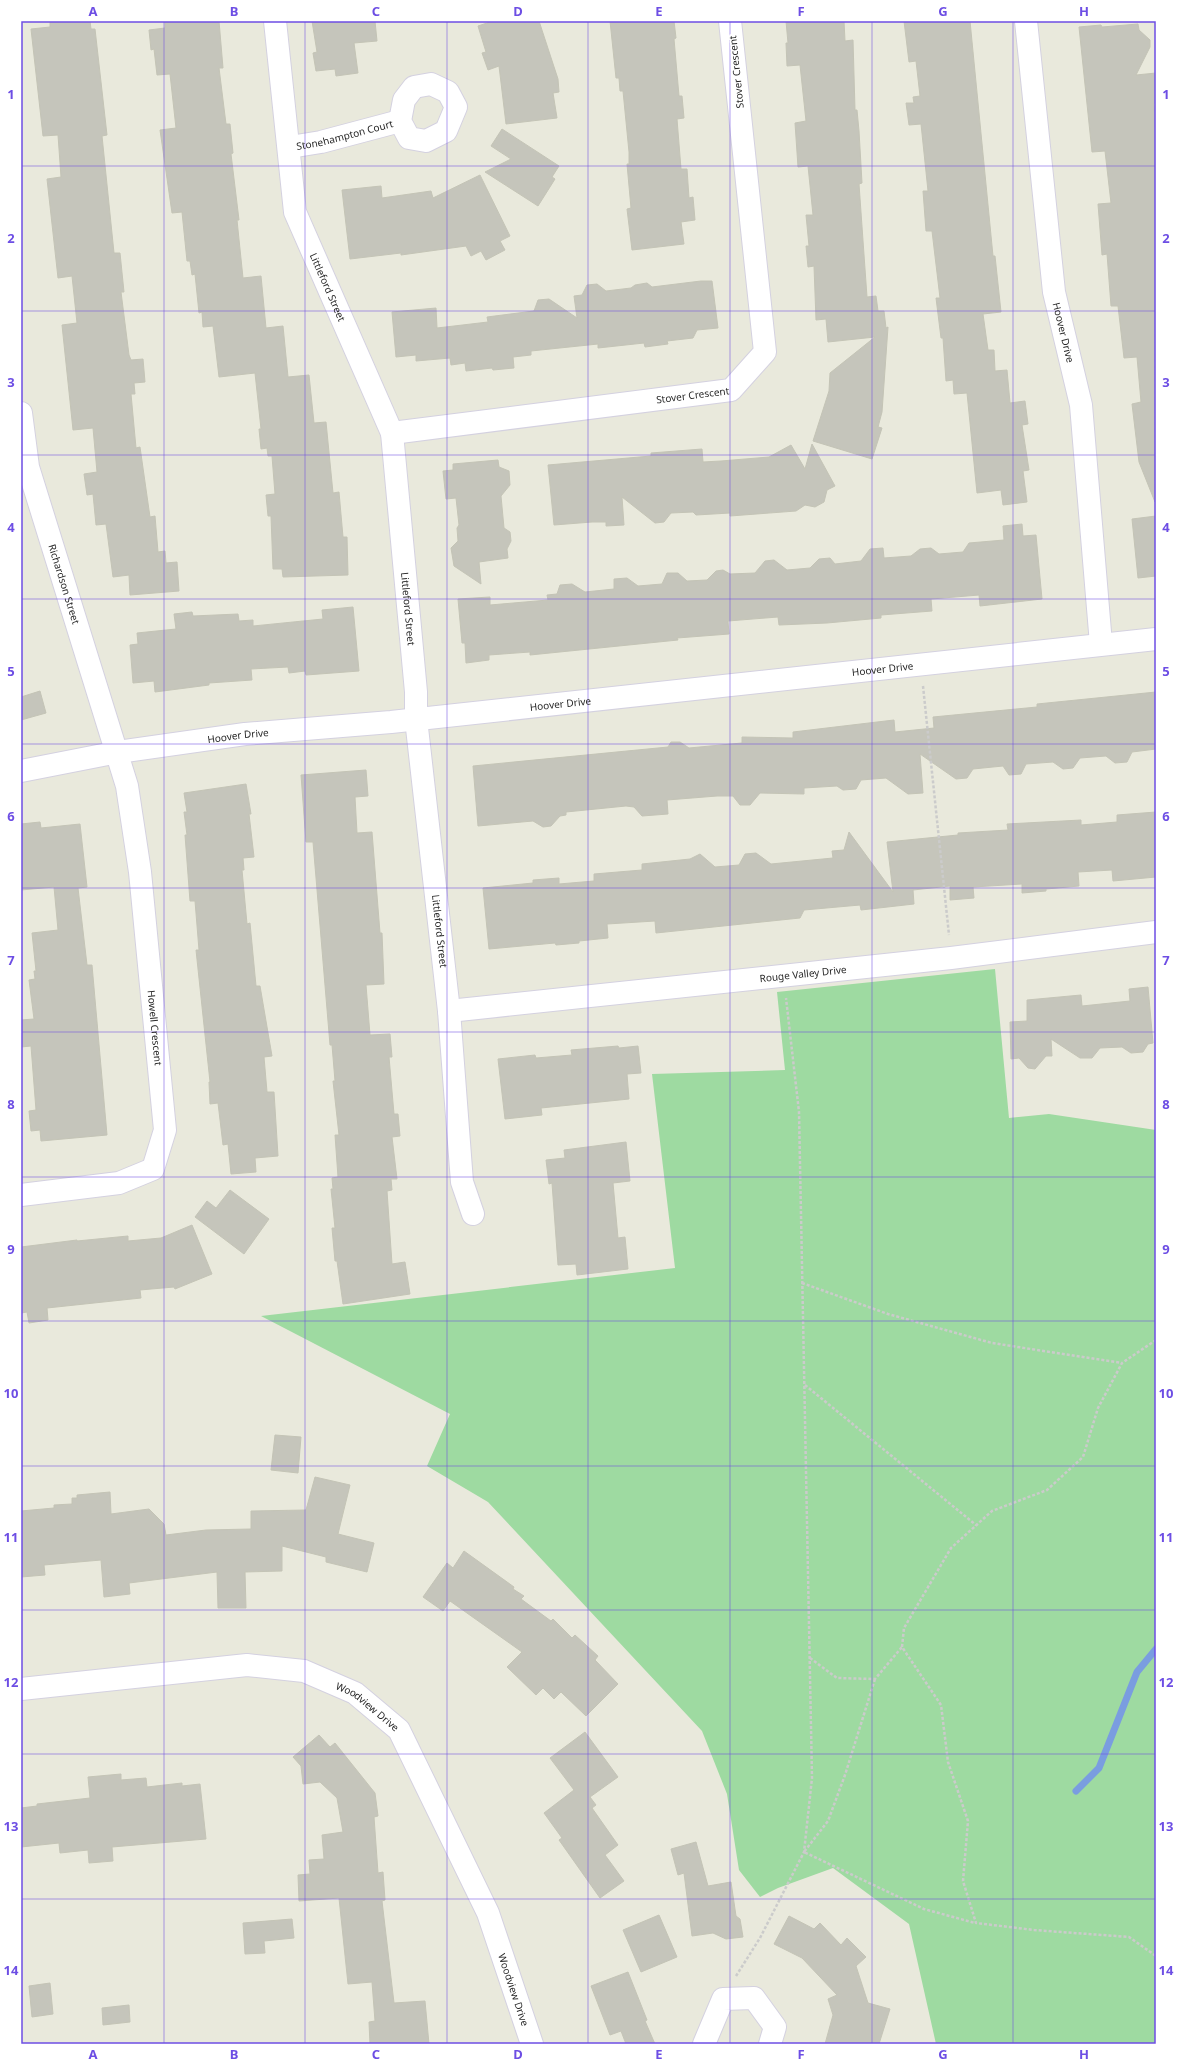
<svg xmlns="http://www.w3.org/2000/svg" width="1177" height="2065" viewBox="0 0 1177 2065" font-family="'Noto Sans',sans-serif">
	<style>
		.green { fill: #9edaa1 }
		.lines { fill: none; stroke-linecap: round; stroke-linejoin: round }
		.stream { stroke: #7a9de0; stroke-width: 7 }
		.building { fill: #c5c5bb; stroke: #c4c4b6 }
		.minor-casing { stroke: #d4d1e0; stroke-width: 24 }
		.path { stroke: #cbcbcb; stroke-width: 2.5; stroke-dasharray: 3 2; stroke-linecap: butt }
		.minor { stroke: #fff; stroke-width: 22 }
		.grid { fill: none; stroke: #6d4ee4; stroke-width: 1; stroke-opacity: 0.55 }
		.labels { text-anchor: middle; stroke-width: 3.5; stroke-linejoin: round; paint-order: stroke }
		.street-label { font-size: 10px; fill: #282828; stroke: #fff }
		.neatline { fill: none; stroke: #6d4ee4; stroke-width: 1.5 }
		.grid-label { font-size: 13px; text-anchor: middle; font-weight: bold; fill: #6d4ee4 }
	</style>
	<rect width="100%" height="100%" fill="#e9e9dc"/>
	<path class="green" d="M 995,969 L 1009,1118 L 1049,1114 L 1156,1130 L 1156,2044 L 936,2044 L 909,1924 L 833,1868 L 778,1888 L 760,1897 L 739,1870 L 727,1794 L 702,1731 L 488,1502 L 427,1466 L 450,1414 L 261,1316 L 675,1268 L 652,1074 L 785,1070 L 777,992 Z"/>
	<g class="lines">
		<path class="stream" d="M 1076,1791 L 1099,1768 L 1137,1672 L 1156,1649"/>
	</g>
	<path class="building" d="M 50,21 L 90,21 L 91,29 L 95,29 L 107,135 L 102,136 L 114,253 L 120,253 L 124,292 L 121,292 L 129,355 L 131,360 L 143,359 L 145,382 L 134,383 L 135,394 L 131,394 L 136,448 L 140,447 L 150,517 L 155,516 L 158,552 L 165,551 L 166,563 L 177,562 L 179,591 L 130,595 L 129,575 L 113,577 L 106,524 L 96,525 L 93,494 L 87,495 L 84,474 L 97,472 L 93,428 L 73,430 L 62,325 L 77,323 L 72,276 L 58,278 L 47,179 L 61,177 L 58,135 L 43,136 L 31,29 L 50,27 Z
		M 165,21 L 219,21 L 223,68 L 219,68 L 226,124 L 230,124 L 233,153 L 231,154 L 239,220 L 237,220 L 243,278 L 261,276 L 266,328 L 283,326 L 288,377 L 309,375 L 314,423 L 326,422 L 333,493 L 339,492 L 343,537 L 347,537 L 348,575 L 283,577 L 282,569 L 273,569 L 271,516 L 268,516 L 266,495 L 275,494 L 272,456 L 268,456 L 267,448 L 261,449 L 259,429 L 261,429 L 255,373 L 219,377 L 213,326 L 203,327 L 202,312 L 199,313 L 195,274 L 192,275 L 190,261 L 187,261 L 182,212 L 172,213 L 160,130 L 176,128 L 170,74 L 157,75 L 154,49 L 151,50 L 149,30 L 165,28 Z
		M 312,21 L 375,21 L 377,41 L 354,43 L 358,73 L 336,76 L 335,69 L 316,71 L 313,53 L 317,52 Z
		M 493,21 L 539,21 L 558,79 L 559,92 L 553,93 L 557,118 L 506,124 L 499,66 L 488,70 L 482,53 L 486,52 L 478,26 Z
		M 610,21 L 674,21 L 676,38 L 674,39 L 679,96 L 682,96 L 684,118 L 677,119 L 681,169 L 687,169 L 689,198 L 693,197 L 695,220 L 681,222 L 684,244 L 632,250 L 627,209 L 631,208 L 627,164 L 629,164 L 629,152 L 623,91 L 620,91 L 619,78 L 616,78 Z
		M 786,21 L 844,21 L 845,41 L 853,40 L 855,110 L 857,110 L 859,131 L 862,183 L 859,184 L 867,297 L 876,296 L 878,311 L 884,311 L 886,328 L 888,327 L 882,412 L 878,427 L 882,428 L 872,459 L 813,441 L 829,391 L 830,373 L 875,337 L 828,342 L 826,319 L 816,320 L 814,266 L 808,267 L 806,246 L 809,246 L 806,215 L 813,215 L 808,166 L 798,167 L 795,123 L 806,121 L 800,65 L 787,66 L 786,43 L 788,43 Z
		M 904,21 L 970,21 L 993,256 L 995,256 L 1001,312 L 983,314 L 988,350 L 994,350 L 995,371 L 1007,370 L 1010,403 L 1025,401 L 1028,424 L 1022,425 L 1029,470 L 1023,471 L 1027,502 L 1003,505 L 1001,490 L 977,493 L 967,393 L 954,394 L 953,380 L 946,381 L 943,338 L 941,338 L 936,298 L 940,298 L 932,231 L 926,231 L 923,191 L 928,191 L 921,124 L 909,125 L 906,103 L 914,103 L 913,97 L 920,96 L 916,61 L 909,62 Z
		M 1138,24 L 1139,30 L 1150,40 L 1150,47 L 1136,75 L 1156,73 L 1156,103 L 1154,103 L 1156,135 L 1155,502 L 1139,462 L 1132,404 L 1141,402 L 1137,357 L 1124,358 L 1118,306 L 1111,306 L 1107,254 L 1102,255 L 1098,204 L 1111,203 L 1105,151 L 1092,152 L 1079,27 L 1101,25 L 1102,27 Z
		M 502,129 L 559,166 L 552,177 L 555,179 L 538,206 L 485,172 L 511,159 L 491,146 Z
		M 480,175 L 510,236 L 500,241 L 505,250 L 486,260 L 481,251 L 471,256 L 466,246 L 401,255 L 401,253 L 350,259 L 342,190 L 381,186 L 382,198 L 431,191 L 433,198 Z
		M 701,281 L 712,281 L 718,328 L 697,330 L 693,338 L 667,341 L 668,344 L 645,347 L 644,343 L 598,348 L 598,344 L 531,351 L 531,355 L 513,357 L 514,368 L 493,370 L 492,368 L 466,371 L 465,363 L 451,365 L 450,358 L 416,361 L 416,355 L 396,357 L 392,312 L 436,308 L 437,328 L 488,322 L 487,317 L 534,311 L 538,300 L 549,299 L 577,318 L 574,296 L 582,295 L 587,285 L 597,284 L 606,291 L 631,288 L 635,285 L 647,283 L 652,287 Z
		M 812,444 L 835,486 L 827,490 L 824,502 L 815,507 L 805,505 L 796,511 L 730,516 L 730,513 L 696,515 L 693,512 L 671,513 L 664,522 L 655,523 L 622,497 L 624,525 L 606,526 L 606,522 L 592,522 L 554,525 L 548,465 L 651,456 L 651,453 L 702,449 L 703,462 L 721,461 L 769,457 L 791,445 L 805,469 Z
		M 498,460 L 499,467 L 509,471 L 510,485 L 501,496 L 504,528 L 510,532 L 511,541 L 507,549 L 508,558 L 479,562 L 481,584 L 454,566 L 451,548 L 458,541 L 457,528 L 459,525 L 456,498 L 446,499 L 443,471 L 453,470 L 453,464 Z
		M 1156,516 L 1156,576 L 1138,578 L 1132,519 Z
		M 1022,524 L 1023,536 L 1036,535 L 1042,599 L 980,606 L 979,595 L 931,599 L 932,611 L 881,615 L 881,618 L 827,623 L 779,625 L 778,617 L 728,621 L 729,634 L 677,638 L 678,640 L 530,655 L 530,652 L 489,655 L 489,660 L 466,663 L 465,643 L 462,643 L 458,599 L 490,597 L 490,605 L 548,600 L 547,595 L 557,594 L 560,585 L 572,584 L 585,592 L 614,589 L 614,579 L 627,578 L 638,586 L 662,584 L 667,573 L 678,573 L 687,581 L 707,580 L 716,571 L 723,570 L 730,574 L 755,573 L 765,561 L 774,560 L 787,570 L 810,568 L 819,559 L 830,558 L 835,564 L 861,561 L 870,549 L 883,548 L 884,558 L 911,556 L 920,549 L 931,548 L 939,554 L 963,552 L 969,543 L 1004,540 L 1003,526 Z
		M 353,607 L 359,671 L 306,675 L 305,671 L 289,673 L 288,667 L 251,669 L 252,680 L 209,683 L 209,685 L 155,692 L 154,681 L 133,683 L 130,645 L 138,644 L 137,633 L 176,629 L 174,614 L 192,612 L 193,616 L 238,614 L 239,621 L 253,620 L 253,626 L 323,619 L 322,610 Z
		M 40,691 L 46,713 L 21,720 L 21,697 Z
		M 1156,692 L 1156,749 L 1132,752 L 1127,762 L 1115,763 L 1106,756 L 1080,758 L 1073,768 L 1063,769 L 1053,762 L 1026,764 L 1021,774 L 1009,775 L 1003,766 L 973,769 L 967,778 L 956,779 L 920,754 L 923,793 L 908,794 L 886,778 L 861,780 L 856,789 L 843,790 L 837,786 L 804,788 L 804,794 L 760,793 L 750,805 L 740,805 L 733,796 L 717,796 L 667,800 L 668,814 L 642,816 L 634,807 L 626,806 L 566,812 L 566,815 L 560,816 L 551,826 L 543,827 L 533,821 L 478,826 L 473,766 L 668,747 L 671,742 L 680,742 L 689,748 L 742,743 L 742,737 L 793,738 L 793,732 L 894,720 L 895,732 L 934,728 L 933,717 L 1037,707 L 1037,704 Z
		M 366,770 L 368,796 L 355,797 L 357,833 L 372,832 L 380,933 L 382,933 L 384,984 L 366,985 L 370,1035 L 390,1034 L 392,1057 L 389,1057 L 394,1114 L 398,1114 L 400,1136 L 392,1137 L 397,1179 L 391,1179 L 392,1190 L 387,1191 L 392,1264 L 405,1262 L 410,1294 L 343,1304 L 337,1261 L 335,1261 L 332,1228 L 335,1228 L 331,1189 L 333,1189 L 332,1178 L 338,1177 L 335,1135 L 339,1135 L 333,1081 L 335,1081 L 332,1045 L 330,1045 L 313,842 L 306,842 L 301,775 Z
		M 246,784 L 251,814 L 249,814 L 254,857 L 243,858 L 244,870 L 242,870 L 247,924 L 250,923 L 256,986 L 260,986 L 272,1056 L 264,1057 L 267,1092 L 274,1092 L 278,1156 L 255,1158 L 256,1172 L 231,1174 L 228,1144 L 223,1145 L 218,1103 L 210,1104 L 209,1082 L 210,1082 L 196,950 L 199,950 L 195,901 L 190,901 L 185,835 L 187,835 L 184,812 L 187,812 L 184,793 Z
		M 1156,812 L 1156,877 L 1113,881 L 1112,870 L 1078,872 L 1079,886 L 1046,889 L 1046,891 L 1022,893 L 1022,884 L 973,887 L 974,898 L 950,900 L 950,886 L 913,890 L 914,904 L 861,910 L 860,905 L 804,910 L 800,918 L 656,933 L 655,921 L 607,924 L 608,938 L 579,941 L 579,943 L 556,945 L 555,943 L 489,949 L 483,888 L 533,883 L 533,880 L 559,878 L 559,884 L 594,881 L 594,874 L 642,870 L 642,864 L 690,859 L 700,854 L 715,867 L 739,865 L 745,854 L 756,853 L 771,864 L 833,858 L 832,851 L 844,850 L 849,832 L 893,892 L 887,842 L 958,835 L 958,833 L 1008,830 L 1007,824 L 1081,820 L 1081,825 L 1117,822 L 1117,815 Z
		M 40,822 L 41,828 L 80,824 L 87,887 L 78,888 L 87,965 L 92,965 L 107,1135 L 41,1141 L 40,1130 L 31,1131 L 29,1111 L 36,1110 L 31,1046 L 21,1047 L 21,1020 L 34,1019 L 29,980 L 35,979 L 34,971 L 36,971 L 32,933 L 58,930 L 54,887 L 21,890 L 21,824 Z
		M 1148,987 L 1153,1043 L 1148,1044 L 1143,1052 L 1131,1053 L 1122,1047 L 1100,1048 L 1092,1058 L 1080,1058 L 1051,1039 L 1052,1056 L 1046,1056 L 1035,1069 L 1028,1068 L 1019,1058 L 1011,1059 L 1010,1022 L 1027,1021 L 1027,1000 L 1081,995 L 1082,1006 L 1130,1001 L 1129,989 Z
		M 618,1046 L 619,1048 L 638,1046 L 641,1073 L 627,1074 L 629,1099 L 541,1108 L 542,1115 L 505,1119 L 498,1059 L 535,1055 L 536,1058 L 572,1055 L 571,1050 Z
		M 626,1142 L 630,1181 L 613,1183 L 618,1238 L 625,1237 L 628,1269 L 577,1275 L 576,1264 L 558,1265 L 552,1183 L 549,1184 L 546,1160 L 565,1158 L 564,1150 Z
		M 230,1190 L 269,1219 L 244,1254 L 195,1217 L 207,1201 L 216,1208 Z
		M 192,1225 L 212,1274 L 175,1289 L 174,1287 L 140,1290 L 141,1298 L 47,1308 L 48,1320 L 29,1323 L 27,1312 L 21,1313 L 21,1247 L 77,1240 L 77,1241 L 128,1236 L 128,1241 L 161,1238 Z
		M 275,1435 L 301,1437 L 298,1473 L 271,1470 Z
		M 315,1477 L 350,1485 L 338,1534 L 374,1543 L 367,1572 L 326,1562 L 326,1557 L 282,1546 L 282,1571 L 245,1572 L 246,1608 L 218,1608 L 217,1572 L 129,1583 L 130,1594 L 104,1597 L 101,1560 L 44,1565 L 45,1575 L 21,1577 L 21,1511 L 54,1508 L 54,1505 L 72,1504 L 72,1498 L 77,1498 L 77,1495 L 110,1492 L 111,1514 L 149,1509 L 164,1524 L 166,1535 L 206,1530 L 251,1529 L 251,1511 L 306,1510 Z
		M 464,1551 L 514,1587 L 513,1589 L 524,1596 L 521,1599 L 551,1621 L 553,1619 L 572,1638 L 575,1635 L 598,1656 L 595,1660 L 618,1684 L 586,1716 L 561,1692 L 554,1699 L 543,1688 L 536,1695 L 507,1667 L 522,1652 L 450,1601 L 443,1611 L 423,1597 L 447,1563 L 453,1568 Z
		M 585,1732 L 618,1777 L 590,1797 L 596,1805 L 592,1808 L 618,1845 L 605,1855 L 624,1881 L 600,1898 L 559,1840 L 562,1838 L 544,1813 L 574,1790 L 550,1758 Z
		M 319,1735 L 330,1747 L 335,1743 L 375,1793 L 378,1816 L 374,1817 L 378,1873 L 383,1872 L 385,1900 L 382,1901 L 394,2003 L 425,2001 L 429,2044 L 370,2044 L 369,2022 L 375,2021 L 372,1982 L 348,1984 L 339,1898 L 299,1901 L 298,1875 L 310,1874 L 309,1860 L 324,1859 L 322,1835 L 343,1832 L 337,1798 L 320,1782 L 303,1784 L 301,1766 L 293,1757 Z
		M 121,1774 L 121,1780 L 146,1778 L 147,1787 L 182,1783 L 182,1786 L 200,1784 L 206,1839 L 112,1847 L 113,1861 L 89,1863 L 88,1850 L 60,1853 L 59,1843 L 21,1847 L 21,1808 L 37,1806 L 37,1804 L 90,1798 L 88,1777 Z
		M 696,1842 L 708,1886 L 731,1882 L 736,1916 L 740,1919 L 743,1937 L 726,1939 L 713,1933 L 692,1936 L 684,1873 L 678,1875 L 671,1849 Z
		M 659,1915 L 677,1957 L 641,1972 L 623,1930 Z
		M 789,1916 L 814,1929 L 820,1923 L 841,1945 L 847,1938 L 866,1957 L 856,1966 L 868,2003 L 890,2009 L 879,2044 L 825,2044 L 833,2015 L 828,1999 L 837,1995 L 802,1958 L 774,1944 Z
		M 292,1919 L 294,1938 L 264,1941 L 265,1953 L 245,1954 L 243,1923 Z
		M 628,1972 L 647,2020 L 645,2021 L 655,2044 L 626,2044 L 621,2031 L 610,2035 L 591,1986 Z
		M 50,1983 L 53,2014 L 32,2017 L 29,1986 Z
		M 129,2005 L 130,2022 L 103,2025 L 102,2008 Z"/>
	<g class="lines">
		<g class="minor-casing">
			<g id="minor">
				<path id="s1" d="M 275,21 L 295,212 L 392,433 L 416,692 L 416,719 L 449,1011 L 462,1182 L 473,1214"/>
				<path id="s2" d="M 1026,21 L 1054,292 L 1081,405 L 1101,644"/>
				<path d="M 431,84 L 448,92 L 456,107 L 446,131 L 426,141 L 409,138 L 400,121 L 404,100 L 414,87 Z"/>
				<path id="s3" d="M 290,147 L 321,142 L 400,121"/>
				<path id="s4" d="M 21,413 L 28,467 L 127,786 L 140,872 L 165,1130 L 153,1169 L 119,1183 L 21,1195"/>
				<path id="s5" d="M 392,433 L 731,390 L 765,352 L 730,21"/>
				<path id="s6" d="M 21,771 L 118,752 L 245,734 L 391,722 L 1156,639"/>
				<path id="s7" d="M 449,1011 L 951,958 L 1156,932"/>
				<path id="s8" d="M 21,1689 L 247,1665 L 304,1671 L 355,1693 L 399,1730 L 488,1913 L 532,2044"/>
				<path d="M 704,2044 L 723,1999 L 754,1998 L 775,2027 L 770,2044"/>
			</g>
		</g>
		<path class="path" d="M 923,686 L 949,935
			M 802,1283 L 888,1314 L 992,1343 L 1122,1363
			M 1156,1340 L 1122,1363 L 1098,1408 L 1083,1457 L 1047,1490 L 992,1511 L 951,1548 L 904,1628 L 902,1647 L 941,1705 L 948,1762 L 968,1821 L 963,1881 L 976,1923 L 1034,1930 L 1129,1937 L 1156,1956
			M 805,1385 L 976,1525
			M 810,1658 L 837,1678 L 875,1679 L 902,1647
			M 875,1679 L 845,1775 L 828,1821 L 804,1852 L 924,1909 L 975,1923
			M 736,1976 L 760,1938 L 804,1852 L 812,1778 L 799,1112 L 786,998"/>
		<use href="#minor" class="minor"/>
	</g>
	<path class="grid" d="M 164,21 L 164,2044M 305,21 L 305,2044M 447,21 L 447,2044M 588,21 L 588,2044M 730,21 L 730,2044M 872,21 L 872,2044M 1013,21 L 1013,2044M 21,166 L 1156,166M 21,311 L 1156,311M 21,455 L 1156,455M 21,599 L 1156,599M 21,744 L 1156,744M 21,888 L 1156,888M 21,1032 L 1156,1032M 21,1177 L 1156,1177M 21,1321 L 1156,1321M 21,1466 L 1156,1466M 21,1610 L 1156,1610M 21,1754 L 1156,1754M 21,1899 L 1156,1899"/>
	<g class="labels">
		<g class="street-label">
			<text transform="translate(736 72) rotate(-96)" y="4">Stover Crescent</text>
			<text dy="4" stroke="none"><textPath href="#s3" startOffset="56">Stonehampton Court</textPath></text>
			<text dy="4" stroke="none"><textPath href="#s1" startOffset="274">Littleford Street</textPath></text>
			<text dy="4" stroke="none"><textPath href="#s2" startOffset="314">Hoover Drive</textPath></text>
			<text dy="4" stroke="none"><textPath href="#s5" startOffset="303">Stover Crescent</textPath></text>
			<text dy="4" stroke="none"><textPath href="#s4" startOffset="177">Richardson Street</textPath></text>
			<text dy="4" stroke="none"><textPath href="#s1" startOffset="610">Littleford Street</textPath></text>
			<text dy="4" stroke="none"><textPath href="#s6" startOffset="868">Hoover Drive</textPath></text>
			<text dy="4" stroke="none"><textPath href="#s6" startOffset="544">Hoover Drive</textPath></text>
			<text dy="4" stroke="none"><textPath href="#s6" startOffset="220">Hoover Drive</textPath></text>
			<text dy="4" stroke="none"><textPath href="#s1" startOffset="934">Littleford Street</textPath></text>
			<text dy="4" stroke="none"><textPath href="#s7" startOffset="356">Rouge Valley Drive</textPath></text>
			<text dy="4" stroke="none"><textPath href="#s4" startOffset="632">Howell Crescent</textPath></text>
			<text dy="4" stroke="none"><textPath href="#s8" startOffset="358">Woodview Drive</textPath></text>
			<text dy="4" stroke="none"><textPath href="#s8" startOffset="682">Woodview Drive</textPath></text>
		</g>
	</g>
	<rect width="1177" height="2065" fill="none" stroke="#ffffff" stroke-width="44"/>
	<rect x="22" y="22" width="1133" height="2021" class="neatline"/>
	<g class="grid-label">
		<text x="93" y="16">A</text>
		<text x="234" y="16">B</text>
		<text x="376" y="16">C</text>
		<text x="518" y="16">D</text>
		<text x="659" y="16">E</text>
		<text x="801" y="16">F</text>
		<text x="943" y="16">G</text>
		<text x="1084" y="16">H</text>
		<text x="11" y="99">1</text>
		<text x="1166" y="99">1</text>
		<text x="11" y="243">2</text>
		<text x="1166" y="243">2</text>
		<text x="11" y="387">3</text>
		<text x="1166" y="387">3</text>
		<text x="11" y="532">4</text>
		<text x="1166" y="532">4</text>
		<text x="11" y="676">5</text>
		<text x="1166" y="676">5</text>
		<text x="11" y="821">6</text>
		<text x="1166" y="821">6</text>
		<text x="11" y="965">7</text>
		<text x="1166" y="965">7</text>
		<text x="11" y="1109">8</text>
		<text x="1166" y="1109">8</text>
		<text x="11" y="1254">9</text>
		<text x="1166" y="1254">9</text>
		<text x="11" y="1398">10</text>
		<text x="1166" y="1398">10</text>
		<text x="11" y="1542">11</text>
		<text x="1166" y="1542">11</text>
		<text x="11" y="1687">12</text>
		<text x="1166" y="1687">12</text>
		<text x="11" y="1831">13</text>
		<text x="1166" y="1831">13</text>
		<text x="11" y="1975">14</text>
		<text x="1166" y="1975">14</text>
		<text x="93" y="2059">A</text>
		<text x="234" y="2059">B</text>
		<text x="376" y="2059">C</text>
		<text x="518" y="2059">D</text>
		<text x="659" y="2059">E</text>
		<text x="801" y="2059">F</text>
		<text x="943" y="2059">G</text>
		<text x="1084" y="2059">H</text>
	</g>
</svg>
